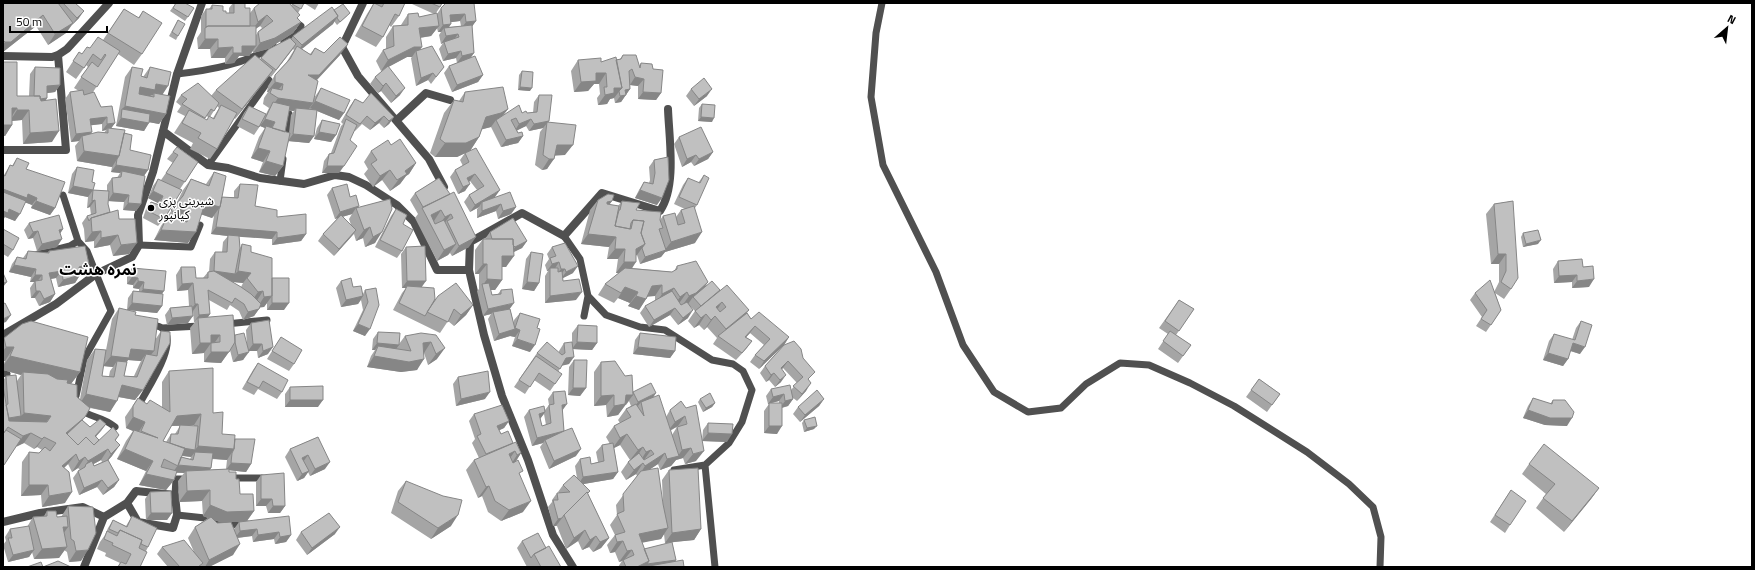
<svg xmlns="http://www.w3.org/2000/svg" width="1755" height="570" viewBox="0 0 1755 570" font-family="'Titillium Web','Noto Sans Arabic',sans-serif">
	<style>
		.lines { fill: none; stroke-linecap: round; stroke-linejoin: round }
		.lane { stroke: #505050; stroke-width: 7 }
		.street { stroke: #505050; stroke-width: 8 }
		.wall { fill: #a5a5a5; fill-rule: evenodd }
		.shaded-wall { fill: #868686 }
		.building { fill: #c0c0c0; stroke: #868686; fill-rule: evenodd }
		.poi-dot { fill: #000; stroke: #fff; stroke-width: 1.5 }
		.labels { text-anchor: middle; stroke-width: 3; stroke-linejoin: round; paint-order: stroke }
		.poi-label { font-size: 12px; fill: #000; stroke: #fff; text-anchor: start }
		.district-label { font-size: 16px; font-weight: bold; fill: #000; stroke: #fff }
	</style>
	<rect width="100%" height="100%" fill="#fff"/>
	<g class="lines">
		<path class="lane" d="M 882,3 L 876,33 L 871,97 L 883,165 L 936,272 L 963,345 L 994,392 L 1028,412 L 1061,408 L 1086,384 L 1120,363 L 1149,365 L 1190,383 L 1234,406 L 1307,452 L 1349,484 L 1373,507 L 1381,537 L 1380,567
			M 284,42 L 299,31 L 301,26 L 292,20
			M 177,74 C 212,70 243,64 274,47
			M 285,141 L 289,114
			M 208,165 L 269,80 L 260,72
			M 280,181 L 283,159
			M 63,195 L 78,241 L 87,251 L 111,311 L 84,359 L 76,396
			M 564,236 L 580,259 L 588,296 L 606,315 L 640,327 L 665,330 L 712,360 L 733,364 L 743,371 L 752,390 L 742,422 L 729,443 L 705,465
			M 139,245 L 191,247 L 200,225
			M 35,255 L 70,246 L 78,241
			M 584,316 L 588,296
			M 226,324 L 267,320
			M 162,328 L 200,326
			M 3,373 L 7,374
			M 140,403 C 147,389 180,342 162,328 C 159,326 153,325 150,324
			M 80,409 C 90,418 102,416 115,427
			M 674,470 L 705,465 L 715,567
			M 228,478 L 262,478
			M 175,495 L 176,479 L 190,479
			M 177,515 L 205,518 L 219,525 L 247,524"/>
		<path class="street" d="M 363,3 L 342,47 L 358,76 L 429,159 L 444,187
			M 3,56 L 52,57 L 58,55 L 67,49 L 109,3
			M 397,120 L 426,93 L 450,100
			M 163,131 L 208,165 L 228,168 L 260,178 L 304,184 L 335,175 L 349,177 L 366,185 L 397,205 L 414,222 L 437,270 L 469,270
			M 3,150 L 66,150 L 58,55
			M 468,235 L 470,242 L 469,270 L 484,335 L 502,396 L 528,460 L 553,535 L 573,567
			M 470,242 L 522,213 L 564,236 L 602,193 L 660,211 C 677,186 669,138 668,109
			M 3,335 L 56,304 L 96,274 L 132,257 L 139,245 L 138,215 L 153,172 L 177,74 L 202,3
			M 3,522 L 40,513 L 83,507 L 104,517 L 127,503 L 136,491 L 175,495 L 177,515 L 173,528 L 138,522 L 127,503
			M 84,567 L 104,517"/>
	</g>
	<path class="wall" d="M 3,3 L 76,3 L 76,4 L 79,18 L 72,25 L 66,33 L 48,45 L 36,26 L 3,52 Z
		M 176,3 L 194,8 L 185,21 L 170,11 Z
		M 233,3 L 245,3 L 245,8 L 250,13 L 254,8 L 291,5 L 293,3 L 319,3 L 315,10 L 304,3 L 298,13 L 298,18 L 301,22 L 293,33 L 268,49 L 253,53 L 253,51 L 249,56 L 239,56 L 234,63 L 225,64 L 225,58 L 211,58 L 210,49 L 198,49 L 197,38 L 201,32 L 201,16 L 206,9 L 209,9 L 212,5 L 223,11 L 226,13 L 229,13 L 229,8 ZM 260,26 L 262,28 L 258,32 L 256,35 L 256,28 Z
		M 373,3 L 405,3 L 399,16 L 391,27 L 389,25 L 383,37 L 376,47 L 355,36 L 367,14 L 374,3 Z
		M 413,3 L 442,3 L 440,7 L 436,13 L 437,14 L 441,8 L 446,3 L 476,21 L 472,26 L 474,53 L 471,57 L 483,75 L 478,82 L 452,92 L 444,73 L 449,66 L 457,63 L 456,58 L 443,61 L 439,49 L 443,43 L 441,44 L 439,35 L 441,32 L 438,32 L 437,28 L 431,36 L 420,38 L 419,50 L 444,67 L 431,84 L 428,80 L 416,86 L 411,58 L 412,57 L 407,57 L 388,67 L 400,95 L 391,103 L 381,91 L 378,93 L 370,84 L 375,77 L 384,69 L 381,71 L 376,61 L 383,50 L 386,49 L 386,37 L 393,26 L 401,26 L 401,25 L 408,14 L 419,17 L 434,14 L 412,4 ZM 460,21 L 461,26 L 449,27 L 451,22 Z
		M 124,9 L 138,18 L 143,11 L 142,54 L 134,65 L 118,54 L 93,92 L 101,107 L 115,123 L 111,128 L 124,133 L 130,150 L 148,170 L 144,176 L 141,204 L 136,211 L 123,210 L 124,202 L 108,201 L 108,204 L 110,212 L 119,219 L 129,254 L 113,256 L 110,245 L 94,248 L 94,241 L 85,242 L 84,229 L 82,223 L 87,216 L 91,215 L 90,207 L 87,208 L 88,197 L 68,193 L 72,174 L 77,167 L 92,182 L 93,190 L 107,191 L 107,185 L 112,178 L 117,178 L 120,173 L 111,172 L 112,167 L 77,161 L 75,146 L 79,141 L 71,142 L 65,99 L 70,92 L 79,91 L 74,88 L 88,67 L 86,65 L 76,79 L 66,72 L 79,52 L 82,54 L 103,40 ZM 102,124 L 102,131 L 106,130 L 104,133 L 91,134 L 91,125 Z
		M 334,10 L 347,16 L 337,25 L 334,21 L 333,24 L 301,49 L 310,54 L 315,48 L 324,53 L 340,55 L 317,80 L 314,98 L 321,88 L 344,113 L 339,120 L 317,111 L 314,136 L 309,143 L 288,141 L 283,166 L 275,176 L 259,172 L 263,162 L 251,158 L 259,137 L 265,128 L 260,126 L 254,135 L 237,126 L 244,113 L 249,106 L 266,114 L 269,108 L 263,104 L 264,98 L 268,92 L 267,92 L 268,86 L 275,75 L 286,63 L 294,50 L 293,49 L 271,77 L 269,76 L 235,119 L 234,118 L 217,149 L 210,159 L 190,149 L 193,143 L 174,133 L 185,116 L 177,112 L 181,106 L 176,102 L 181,95 L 211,96 L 216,90 L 260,59 L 269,49 L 291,39 L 293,36 ZM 217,106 L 219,108 L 213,118 L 210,117 ZM 289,111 L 294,111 L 291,115 L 289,133 L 285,132 ZM 206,116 L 209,117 L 207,120 L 204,119 Z
		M 178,20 L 178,36 L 176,40 L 169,36 Z
		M 623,55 L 639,66 L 641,63 L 653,69 L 661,93 L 656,100 L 638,99 L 638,86 L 630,85 L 630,83 L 630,89 L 621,102 L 615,103 L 614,98 L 610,99 L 607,104 L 598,105 L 597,98 L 600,94 L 599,84 L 594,84 L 588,91 L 574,92 L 571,71 L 578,60 L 601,62 L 620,59 Z
		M 3,62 L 17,96 L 29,96 L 30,74 L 35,67 L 60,85 L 55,92 L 47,93 L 47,98 L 46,100 L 52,142 L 23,144 L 22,120 L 12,121 L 12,125 L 5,136 L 3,136 Z
		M 132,67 L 141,76 L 143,77 L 150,67 L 162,95 L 166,114 L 159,124 L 149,122 L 144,131 L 116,126 L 125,77 Z
		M 522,71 L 530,91 L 518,90 L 519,75 Z
		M 691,89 L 707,96 L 694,106 L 686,96 Z
		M 465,92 L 508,109 L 503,115 L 533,113 L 534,102 L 539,95 L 549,121 L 548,122 L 565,155 L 555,155 L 547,169 L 542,170 L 535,165 L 540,132 L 543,128 L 529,131 L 526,126 L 517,130 L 518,133 L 523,136 L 518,143 L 501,147 L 491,127 L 482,129 L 479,137 L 470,151 L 495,197 L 493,198 L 516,207 L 511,214 L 498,219 L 496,211 L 477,218 L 477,209 L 479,207 L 470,212 L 464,202 L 469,195 L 477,190 L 470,181 L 469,182 L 465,191 L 458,194 L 450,177 L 455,170 L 463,166 L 460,160 L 465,153 L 469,151 L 457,157 L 435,157 L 430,153 L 444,113 L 454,100 L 459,101 Z
		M 355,99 L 363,103 L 394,117 L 389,124 L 384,128 L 379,123 L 370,130 L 362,124 L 355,131 L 354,130 L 350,140 L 339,173 L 322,173 L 324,161 L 329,154 L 331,153 L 341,126 L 343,124 L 341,122 L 350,106 Z
		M 702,104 L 712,122 L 698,121 L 699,108 Z
		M 322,120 L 336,135 L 331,142 L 314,139 L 317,128 Z
		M 679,137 L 713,152 L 708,159 L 694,166 L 691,162 L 682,167 L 674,144 Z
		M 391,145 L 416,163 L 409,174 L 406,176 L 400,184 L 390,191 L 382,180 L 373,187 L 364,174 L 368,169 L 364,162 L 371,151 Z
		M 173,152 L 198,162 L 180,189 L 164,219 L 158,226 L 143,218 L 146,209 L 151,202 L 158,204 L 158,203 L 148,198 L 153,186 L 158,179 L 161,180 L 173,163 L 167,159 Z
		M 668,157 L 657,205 L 635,198 L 639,190 L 644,182 L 649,183 L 650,180 L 649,167 L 654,160 Z
		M 17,158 L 26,169 L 55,208 L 50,215 L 31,208 L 32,205 L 25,202 L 15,221 L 5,217 L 4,175 L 10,165 L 12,166 Z
		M 214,172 L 222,197 L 234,197 L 234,191 L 240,184 L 255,206 L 277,217 L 306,234 L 301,241 L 272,245 L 272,239 L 239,236 L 240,248 L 242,244 L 251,252 L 272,279 L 284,310 L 267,310 L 267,303 L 264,307 L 260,307 L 259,309 L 254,316 L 243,320 L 239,311 L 230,305 L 227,310 L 209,300 L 210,314 L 208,317 L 235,335 L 247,347 L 246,330 L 251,323 L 268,354 L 258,358 L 257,351 L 248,351 L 243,360 L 233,362 L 230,350 L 221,363 L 204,362 L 204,353 L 209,345 L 204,353 L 192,354 L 190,328 L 195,322 L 194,322 L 193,311 L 192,311 L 188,323 L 167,325 L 165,315 L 170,308 L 189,306 L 188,290 L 177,291 L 176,275 L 181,267 L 196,278 L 203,278 L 208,272 L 209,272 L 210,259 L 215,252 L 222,252 L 223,242 L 228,236 L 211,234 L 214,216 L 212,218 L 201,214 L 188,243 L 154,240 L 161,226 L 176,204 L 183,190 L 191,179 L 206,184 ZM 232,282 L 243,283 L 241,287 Z
		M 704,175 L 697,205 L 695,208 L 695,243 L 665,252 L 661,257 L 640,264 L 637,255 L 636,255 L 632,268 L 672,272 L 674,271 L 677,266 L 704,288 L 720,290 L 747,313 L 751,319 L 789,337 L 784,345 L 759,369 L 750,362 L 755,355 L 764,345 L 750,333 L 746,337 L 752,341 L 747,348 L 736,360 L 713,344 L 717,338 L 707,327 L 704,330 L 699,325 L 694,328 L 688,321 L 695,311 L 688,304 L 688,318 L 678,325 L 670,315 L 649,327 L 640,313 L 645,306 L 655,301 L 655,296 L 648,296 L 639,310 L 628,306 L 630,303 L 618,298 L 614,303 L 598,295 L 605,284 L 619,273 L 616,273 L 618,259 L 607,259 L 609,247 L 581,244 L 590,210 L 598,200 L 612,201 L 609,205 L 618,206 L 622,201 L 636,210 L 660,220 L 663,216 L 676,217 L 681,210 L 685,209 L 674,204 L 683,185 L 688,178 L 698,183 Z
		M 439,178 L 469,247 L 452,256 L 450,253 L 448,255 L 437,261 L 415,218 L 418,214 L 410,200 L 415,193 Z
		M 332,188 L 350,197 L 358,208 L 390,199 L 375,243 L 365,247 L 363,238 L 356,241 L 354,234 L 351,237 L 334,256 L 318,241 L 323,234 L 338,218 L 335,219 L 327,195 ZM 352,214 L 349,219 L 351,225 L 342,217 Z
		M 1513,201 L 1511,289 L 1504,299 L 1495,293 L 1501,310 L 1486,332 L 1476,326 L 1482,317 L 1470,300 L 1475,293 L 1494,292 L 1499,282 L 1499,264 L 1491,264 L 1486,214 L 1494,204 Z
		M 396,209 L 403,224 L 402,251 L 397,258 L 375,247 L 391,216 Z
		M 29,223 L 63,229 L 60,234 L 57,247 L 37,251 L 33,238 L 28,239 L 24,230 Z
		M 3,229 L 13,250 L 8,257 L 3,254 Z
		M 490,232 L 527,241 L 522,248 L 513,252 L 506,267 L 502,267 L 502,280 L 495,290 L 490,290 L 492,295 L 498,294 L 501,290 L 510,309 L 514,324 L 514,320 L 520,313 L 530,352 L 512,346 L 515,337 L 510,336 L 494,341 L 488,319 L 491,314 L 483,316 L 477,291 L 479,289 L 479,274 L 475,274 L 475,250 L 483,239 L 485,239 Z
		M 1523,233 L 1538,244 L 1523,247 L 1521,237 Z
		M 406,247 L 422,287 L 435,299 L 473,305 L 466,315 L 454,326 L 448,321 L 440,333 L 393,310 L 402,293 L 406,288 L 402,288 L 401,254 Z
		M 552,247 L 573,273 L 563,278 L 563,281 L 576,300 L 545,303 L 545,276 L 548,271 L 547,271 L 545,265 L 549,259 L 547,254 Z
		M 28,251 L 47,253 L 49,251 L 89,264 L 84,271 L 80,272 L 80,275 L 75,283 L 58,287 L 56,278 L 51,279 L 55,294 L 50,302 L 39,306 L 35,298 L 31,298 L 30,288 L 34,282 L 30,282 L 31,277 L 9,272 L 12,264 L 17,257 L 23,258 Z
		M 531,252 L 539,283 L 534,291 L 522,289 L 526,259 Z
		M 1558,261 L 1583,267 L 1589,287 L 1572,288 L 1572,282 L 1554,283 L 1553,269 Z
		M 132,268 L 162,294 L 162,306 L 157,313 L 128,310 L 135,315 L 155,340 L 161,331 L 170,332 L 135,400 L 118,397 L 110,412 L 90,408 L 82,420 L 90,427 L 106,424 L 96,436 L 99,440 L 119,435 L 116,440 L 112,456 L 108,460 L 119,480 L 114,487 L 103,495 L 97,487 L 79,495 L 73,478 L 78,471 L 80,470 L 78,468 L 72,472 L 68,464 L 64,468 L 65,503 L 42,507 L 41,495 L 21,496 L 22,462 L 29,452 L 39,453 L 42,450 L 37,447 L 34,449 L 24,443 L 16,446 L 3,467 L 3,381 L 6,376 L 17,381 L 21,375 L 3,370 L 3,365 L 5,361 L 3,361 L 3,339 L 4,338 L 80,372 L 71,384 L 77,397 L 80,399 L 87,360 L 95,349 L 106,350 L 112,319 L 119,308 L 127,310 L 128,298 L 133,291 L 139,292 L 139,289 L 133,288 L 133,285 L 127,284 L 127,275 ZM 128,360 L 141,361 L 139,365 L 134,376 L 124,376 L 127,362 ZM 103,366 L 113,367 L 110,371 L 109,376 L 102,376 ZM 101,460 L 102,462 L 94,466 L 93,464 Z
		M 341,281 L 353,287 L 363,294 L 365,290 L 376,288 L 365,336 L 353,331 L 363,310 L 361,300 L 358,304 L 341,307 L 336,288 Z
		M 1179,300 L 1194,309 L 1176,335 L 1191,345 L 1178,363 L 1158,349 L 1168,334 L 1159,328 Z
		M 1581,321 L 1580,354 L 1570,351 L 1568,359 L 1563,366 L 1543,360 L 1549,341 L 1554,334 L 1572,340 L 1576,328 Z
		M 578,325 L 597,343 L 592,350 L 573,349 L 569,364 L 562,365 L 558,372 L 562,374 L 550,391 L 534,380 L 525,394 L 514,387 L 537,353 L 559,353 L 559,351 L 564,343 L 572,345 L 572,333 Z
		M 378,332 L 399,344 L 405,336 L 436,335 L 437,359 L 428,365 L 424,353 L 417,370 L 401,372 L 367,367 L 371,356 L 375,350 L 372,350 L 373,339 Z
		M 640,333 L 675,351 L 670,358 L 633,354 L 635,340 Z
		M 281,337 L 294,364 L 289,371 L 267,359 Z
		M 784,345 L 809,380 L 806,391 L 797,401 L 792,397 L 793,399 L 788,406 L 782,408 L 777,434 L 764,433 L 764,411 L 769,404 L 768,404 L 766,396 L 771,389 L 791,390 L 797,383 L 783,368 L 782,369 L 781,382 L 775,387 L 769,380 L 766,382 L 760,373 L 765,366 ZM 779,401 L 779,403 L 770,403 Z
		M 574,360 L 586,388 L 580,396 L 568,395 L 569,367 Z
		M 601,362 L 633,392 L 654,397 L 666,417 L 670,410 L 681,401 L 696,461 L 685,464 L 683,458 L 676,460 L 671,466 L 660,470 L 658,464 L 649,470 L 663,506 L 662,480 L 669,470 L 701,529 L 694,540 L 672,542 L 676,560 L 675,561 L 684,567 L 618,567 L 622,561 L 619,562 L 615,552 L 610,553 L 607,545 L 615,535 L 610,525 L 617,515 L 616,505 L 637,476 L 636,474 L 626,480 L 621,472 L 628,462 L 630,460 L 620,445 L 614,448 L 618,472 L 613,479 L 583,484 L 588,494 L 609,538 L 601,548 L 593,552 L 589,547 L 582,550 L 578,541 L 566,549 L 557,526 L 553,526 L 548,507 L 552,502 L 552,500 L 557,493 L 559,493 L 558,492 L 563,485 L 577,478 L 575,466 L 580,459 L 591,464 L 598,462 L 596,452 L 602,445 L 610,444 L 606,437 L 614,426 L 620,423 L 618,420 L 626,409 L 631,406 L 629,401 L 626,405 L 625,405 L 618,415 L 607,417 L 606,405 L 594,406 L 594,372 ZM 678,426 L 678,427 L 677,427 L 672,435 L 670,431 ZM 664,534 L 665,543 L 671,543 L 644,549 L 642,542 L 661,539 Z
		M 258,363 L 282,392 L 277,399 L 258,389 L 254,395 L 242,389 L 253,370 Z
		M 169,371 L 213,413 L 222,434 L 235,439 L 251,464 L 246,472 L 229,470 L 229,472 L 236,479 L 240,494 L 254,511 L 247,521 L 291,535 L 286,542 L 275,544 L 274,539 L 253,542 L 252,536 L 238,538 L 233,555 L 209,567 L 168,567 L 157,554 L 162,547 L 194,552 L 188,538 L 195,527 L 208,518 L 203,516 L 202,501 L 179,502 L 178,481 L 184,473 L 176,473 L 174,480 L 166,490 L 139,485 L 146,471 L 117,459 L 126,441 L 133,431 L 126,428 L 125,417 L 138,398 L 147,404 L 162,408 L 162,382 ZM 194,425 L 194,426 L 182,426 ZM 171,426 L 180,426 L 175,434 L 171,434 L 166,442 L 163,441 ZM 182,456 L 191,457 L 190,459 L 181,457 ZM 212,459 L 227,460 L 226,469 L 210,470 L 211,468 ZM 214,520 L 220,522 L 239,522 L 234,529 L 217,523 Z
		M 458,377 L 485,399 L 456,406 L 453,384 Z
		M 1259,379 L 1280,394 L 1267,412 L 1246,397 Z
		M 290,387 L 318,407 L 285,407 L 285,394 Z
		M 553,392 L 562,410 L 564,431 L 576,456 L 549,469 L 540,447 L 543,443 L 532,446 L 524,417 L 529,410 L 545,410 L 549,405 L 548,399 ZM 544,414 L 546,425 L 542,426 L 540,419 Z
		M 1533,398 L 1550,404 L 1553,400 L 1567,426 L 1545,425 L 1523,418 L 1528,406 Z
		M 700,399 L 715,403 L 712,407 L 703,412 L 698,402 Z
		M 824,399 L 819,406 L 800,422 L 793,414 L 798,407 Z
		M 474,414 L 509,421 L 504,428 L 499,430 L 501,434 L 513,443 L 521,453 L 516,461 L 520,476 L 523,512 L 501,521 L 488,512 L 482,496 L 478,498 L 466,470 L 474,460 L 479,458 L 472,443 L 475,439 L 469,421 Z
		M 804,420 L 814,429 L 804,432 L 802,423 Z
		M 708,423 L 727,442 L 702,441 L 703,430 Z
		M 318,437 L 325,469 L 310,476 L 308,472 L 304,478 L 297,481 L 285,457 L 290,449 Z
		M 1529,464 L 1599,488 L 1591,499 L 1564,532 L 1536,508 L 1546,494 L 1522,474 Z
		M 261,475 L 285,506 L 280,513 L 268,513 L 266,506 L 256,506 L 256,482 Z
		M 406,481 L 451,526 L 431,539 L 391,513 L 398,491 Z
		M 1511,490 L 1510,525 L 1505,533 L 1490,522 Z
		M 150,492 L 172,513 L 167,520 L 146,520 L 145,499 Z
		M 68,506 L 81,561 L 69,562 L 67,552 L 64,550 L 59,558 L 34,559 L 32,552 L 29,557 L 8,562 L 3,545 L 6,541 L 5,537 L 10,529 L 27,527 L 33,517 L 44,516 L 47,511 L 57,517 L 61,517 Z
		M 132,516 L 148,547 L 146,551 L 140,567 L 117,567 L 120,563 L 105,556 L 106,553 L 97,549 L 100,542 L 105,535 L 108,528 L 113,520 L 126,526 Z
		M 301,532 L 335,534 L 307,555 L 296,540 Z
		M 522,541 L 546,548 L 561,567 L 527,567 L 517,548 Z"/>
	<path class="shaded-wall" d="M 84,11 L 79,18 L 72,25 L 77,18 Z
		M 465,14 L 460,21 L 445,23 L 450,15 Z
		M 43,15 L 36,26 L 3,52 L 3,45 L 5,42 Z
		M 267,15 L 260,26 L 250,33 L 258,22 Z
		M 338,16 L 333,24 L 297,53 L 302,45 Z
		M 476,21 L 471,28 L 461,29 L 466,22 Z
		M 301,22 L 293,33 L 268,49 L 253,53 L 260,43 Z
		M 73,23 L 66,33 L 48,45 L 55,34 Z
		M 451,24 L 446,32 L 444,28 L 441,32 L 438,32 L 443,25 Z
		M 439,26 L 431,36 L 411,39 L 419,28 Z
		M 458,34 L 453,41 L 444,42 L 443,43 L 441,44 L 446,36 Z
		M 205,39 L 218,39 L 210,49 L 198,49 Z
		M 296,44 L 291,51 L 271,77 L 276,70 Z
		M 348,44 L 340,55 L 311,86 L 308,75 Z
		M 242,46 L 256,46 L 249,56 L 239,56 L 234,63 L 225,64 L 233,53 Z
		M 233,47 L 225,58 L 211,58 L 218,48 Z
		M 414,47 L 422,47 L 417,54 L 416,51 L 412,57 L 407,57 L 381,71 L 388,60 Z
		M 461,51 L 456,58 L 443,61 L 448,54 Z
		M 474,53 L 469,60 L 457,63 L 462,56 Z
		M 273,70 L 266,80 L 235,119 L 242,109 Z
		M 433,73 L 428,80 L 416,86 L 421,78 Z
		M 596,73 L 606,73 L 599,84 L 594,84 L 588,91 L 574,92 L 581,82 Z
		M 483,75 L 478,82 L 452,92 L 457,85 Z
		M 635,77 L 644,79 L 638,86 L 630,85 Z
		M 275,82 L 283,84 L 275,94 L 272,88 L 268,92 L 267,92 Z
		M 386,83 L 381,91 L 378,93 L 383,86 Z
		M 156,84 L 168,86 L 161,97 L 154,93 L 153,95 L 151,95 L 147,100 L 133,97 L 140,87 Z
		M 60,85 L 55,92 L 41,94 L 47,86 Z
		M 520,87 L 532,88 L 530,91 L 518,90 Z
		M 405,88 L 400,95 L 391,103 L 396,96 Z
		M 614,88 L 622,88 L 614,98 L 610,99 L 607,104 L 598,105 L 605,95 Z
		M 630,89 L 621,102 L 615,103 L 625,90 Z
		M 712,89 L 707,96 L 694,106 L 699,99 Z
		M 643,92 L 661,93 L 656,100 L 638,99 Z
		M 47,98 L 42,105 L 34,99 Z
		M 278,98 L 313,103 L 306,113 L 296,108 L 294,111 L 271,108 Z
		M 315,101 L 344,113 L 339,120 L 310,108 Z
		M 125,106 L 166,114 L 159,124 L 121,117 L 122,109 Z
		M 12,108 L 17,108 L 10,119 Z
		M 508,109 L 498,122 L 496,120 L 491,127 L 476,131 L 486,117 Z
		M 17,110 L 29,110 L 22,120 L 10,121 Z
		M 384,116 L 379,123 L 370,130 L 375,123 Z
		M 107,117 L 102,124 L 85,126 L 90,119 Z
		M 394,117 L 389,124 L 384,128 L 389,121 Z
		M 701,117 L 714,118 L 712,122 L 698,121 Z
		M 121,118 L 149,123 L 144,131 L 116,126 Z
		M 265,119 L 275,122 L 270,130 L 266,126 L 265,128 L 260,126 Z
		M 531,119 L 526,126 L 514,132 L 519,124 Z
		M 549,121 L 543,128 L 529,131 L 534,124 Z
		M 115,123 L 110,130 L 108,128 L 106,130 L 102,131 L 107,124 Z
		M 3,125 L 12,125 L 5,136 L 3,136 Z
		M 59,131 L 52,142 L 23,144 L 30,133 Z
		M 92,132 L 87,139 L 82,136 L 79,141 L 71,142 L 76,134 Z
		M 319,132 L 336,135 L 331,142 L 314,139 Z
		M 293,134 L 314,136 L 309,143 L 288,141 Z
		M 523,136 L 518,143 L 501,147 L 506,140 Z
		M 479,137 L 470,151 L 457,157 L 435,157 L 445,143 Z
		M 557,145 L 573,145 L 565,155 L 550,156 Z
		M 258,148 L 270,151 L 263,162 L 251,158 Z
		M 84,151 L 119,156 L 112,167 L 77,161 Z
		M 713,152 L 708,159 L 694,166 L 699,159 Z
		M 696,155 L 691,162 L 682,167 L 687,159 Z
		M 549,159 L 554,159 L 547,169 L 542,170 Z
		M 266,161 L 283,166 L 275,176 L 259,172 Z
		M 416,163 L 409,174 L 406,176 L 400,184 L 390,191 L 405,171 Z
		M 116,165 L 148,170 L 143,177 L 122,171 L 120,173 L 111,172 Z
		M 327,166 L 344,166 L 339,173 L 322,173 Z
		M 390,170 L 382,180 L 373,187 L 380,176 Z
		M 475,174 L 470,181 L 462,185 L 467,178 Z
		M 470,184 L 465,191 L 458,194 L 463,187 Z
		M 73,186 L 93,190 L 88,197 L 68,193 Z
		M 3,189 L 28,194 L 37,198 L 32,205 L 24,202 L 3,198 Z
		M 500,190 L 495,197 L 482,205 L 482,202 L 479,207 L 470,212 L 475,205 Z
		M 640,190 L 662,198 L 657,205 L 635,198 Z
		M 153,191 L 163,196 L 158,203 L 148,198 Z
		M 113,193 L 129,195 L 124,202 L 108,201 Z
		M 95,200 L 90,207 L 87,208 L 92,201 Z
		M 36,201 L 55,208 L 50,215 L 31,208 Z
		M 612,201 L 604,212 L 607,202 Z
		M 128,203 L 141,204 L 136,211 L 123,210 Z
		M 205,203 L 220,207 L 212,218 L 197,213 Z
		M 501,204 L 496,211 L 477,218 L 482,211 Z
		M 359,206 L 357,210 L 356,208 L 352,214 L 335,219 L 340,212 Z
		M 516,207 L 511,214 L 498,219 L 503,211 Z
		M 9,209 L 20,214 L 15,221 L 5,217 L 3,220 L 3,211 Z
		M 179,209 L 189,212 L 182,222 L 172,219 Z
		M 441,210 L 434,221 L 430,223 L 431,215 Z
		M 451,214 L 444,224 L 437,227 L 445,217 Z
		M 216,227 L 277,232 L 272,239 L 228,236 L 228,235 L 228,236 L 211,234 Z
		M 370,227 L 363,238 L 356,241 L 364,230 Z
		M 63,229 L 58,236 L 59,230 Z
		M 161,230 L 196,232 L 188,243 L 154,240 Z
		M 356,230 L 351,237 L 334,256 L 339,249 Z
		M 38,231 L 33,238 L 28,239 L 33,232 Z
		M 101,231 L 94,241 L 85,242 L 92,232 Z
		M 382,232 L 375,243 L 365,247 L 373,237 Z
		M 702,232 L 695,243 L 665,252 L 661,257 L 640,264 L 645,257 L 664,251 L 671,242 Z
		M 629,233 L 616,237 L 609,247 L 581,244 L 588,234 Z
		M 306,234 L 301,241 L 272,245 L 277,238 Z
		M 118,235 L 110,245 L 94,248 L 101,238 Z
		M 476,237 L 469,247 L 452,256 L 459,246 Z
		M 62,239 L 57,247 L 37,251 L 42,244 Z
		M 1541,240 L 1538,244 L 1523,247 L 1526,244 Z
		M 527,241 L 522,248 L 510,254 L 515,247 Z
		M 137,243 L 129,254 L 113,256 L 121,245 Z
		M 456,244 L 448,255 L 437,261 L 444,250 Z
		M 645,244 L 637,255 L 629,260 L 636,249 Z
		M 615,249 L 625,249 L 618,259 L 607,259 Z
		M 1498,254 L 1506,254 L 1499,264 L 1491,264 Z
		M 502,256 L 514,256 L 506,267 L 494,267 Z
		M 559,262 L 554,270 L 550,268 L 548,271 L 547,271 L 552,264 Z
		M 624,262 L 636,262 L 629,273 L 616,273 Z
		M 89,264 L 84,271 L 74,274 L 79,267 Z
		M 483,264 L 487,264 L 479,274 L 475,274 Z
		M 14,265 L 36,269 L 31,277 L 9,272 Z
		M 578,266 L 573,273 L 561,279 L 566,272 Z
		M 561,269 L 565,269 L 560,276 L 555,277 Z
		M 62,271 L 56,278 L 44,280 L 49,273 Z
		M 214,271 L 235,274 L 238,271 L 251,273 L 243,283 L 208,279 Z
		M 35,275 L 42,275 L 37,282 L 30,282 Z
		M 80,275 L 75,283 L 58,287 L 63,280 Z
		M 1577,275 L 1572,282 L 1554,283 L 1559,276 Z
		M 132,277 L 138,278 L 133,285 L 127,284 Z
		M 487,279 L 502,280 L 495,290 L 484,290 L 483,285 Z
		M 1594,279 L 1589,287 L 1572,288 L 1577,281 Z
		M 138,281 L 144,282 L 139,289 L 133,288 Z
		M 407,281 L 426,281 L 421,288 L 407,286 L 406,288 L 402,288 Z
		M 7,282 L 3,287 L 3,283 Z
		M 527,282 L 539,283 L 534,291 L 522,289 Z
		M 708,282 L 701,293 L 693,297 L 688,304 L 682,306 L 689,296 Z
		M 193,283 L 188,290 L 177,291 L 182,284 Z
		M 662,285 L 655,296 L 645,297 L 652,286 Z
		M 625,287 L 638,292 L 630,303 L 618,298 Z
		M 674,288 L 667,299 L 655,305 L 662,294 Z
		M 143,289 L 164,291 L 159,298 L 138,296 Z
		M 36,291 L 40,291 L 35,298 L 31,298 Z
		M 263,291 L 256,302 L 251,302 L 258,292 Z
		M 582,292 L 576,300 L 545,303 L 550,296 Z
		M 687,292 L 680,302 L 673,307 L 680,297 Z
		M 55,294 L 50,302 L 39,306 L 44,299 Z
		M 272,296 L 264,307 L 257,308 L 264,297 Z
		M 363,296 L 358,304 L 341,307 L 346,300 Z
		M 636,296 L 646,299 L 639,310 L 628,306 Z
		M 722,302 L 715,313 L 709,318 L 716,307 Z
		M 132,303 L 162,306 L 157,313 L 127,310 Z
		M 272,303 L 289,303 L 284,310 L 267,310 Z
		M 514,303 L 509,310 L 493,312 L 491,314 L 483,316 L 488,309 Z
		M 195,304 L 198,304 L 193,311 L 190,311 Z
		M 473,305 L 466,315 L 454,326 L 461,315 Z
		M 675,308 L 670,315 L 649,327 L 654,320 Z
		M 259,309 L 254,316 L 243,320 L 248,312 Z
		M 693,310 L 688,318 L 678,325 L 683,318 Z
		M 749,310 L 742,320 L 720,338 L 726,329 Z
		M 210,314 L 205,321 L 198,318 L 194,322 L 199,315 Z
		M 706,314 L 699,325 L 694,328 L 701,318 Z
		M 11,315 L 6,322 L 3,323 L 3,319 Z
		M 193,316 L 188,323 L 167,325 L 172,318 Z
		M 715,316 L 707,327 L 704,330 L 711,320 Z
		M 358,324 L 370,329 L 365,336 L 353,331 Z
		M 755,326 L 750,333 L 740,344 L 745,337 Z
		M 515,328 L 520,330 L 515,337 L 510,336 L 494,341 L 499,334 L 515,329 Z
		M 211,335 L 220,335 L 213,345 L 211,343 L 204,353 L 192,354 L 200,343 Z
		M 789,337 L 784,345 L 759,369 L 764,361 Z
		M 517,339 L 535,345 L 530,352 L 512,346 Z
		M 431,342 L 424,353 L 423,343 Z
		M 577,342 L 597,343 L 592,350 L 572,349 Z
		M 377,343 L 399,345 L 394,352 L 378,346 L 375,350 L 372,350 Z
		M 1573,343 L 1585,347 L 1580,354 L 1568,350 Z
		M 253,344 L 262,344 L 257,351 L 248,351 Z
		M 6,347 L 14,347 L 5,361 L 3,361 L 3,351 Z
		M 273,347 L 268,354 L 258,358 L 263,351 Z
		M 638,347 L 675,351 L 670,358 L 633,354 Z
		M 445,348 L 437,359 L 428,365 L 436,354 Z
		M 131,349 L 154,351 L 146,361 L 146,354 L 141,361 L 128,360 L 122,368 L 117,361 L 113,367 L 103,366 L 111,356 Z
		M 211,352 L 229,352 L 221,363 L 204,362 Z
		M 249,352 L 243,360 L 233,362 L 238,355 Z
		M 1548,353 L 1568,359 L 1563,366 L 1543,360 Z
		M 10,356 L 80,372 L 70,385 L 23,372 L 21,375 L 3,370 L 3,366 Z
		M 374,356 L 424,359 L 417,370 L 401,372 L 367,367 Z
		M 574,357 L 569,364 L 561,366 L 566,358 Z
		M 788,361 L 783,368 L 776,375 L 781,368 Z
		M 774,373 L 769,380 L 766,382 L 771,375 Z
		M 786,375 L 781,382 L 775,387 L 780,380 Z
		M 811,383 L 806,391 L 797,401 L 802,394 Z
		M 122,385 L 143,390 L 135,400 L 114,396 Z
		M 573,388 L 586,388 L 580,396 L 568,395 Z
		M 490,392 L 485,399 L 456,406 L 461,399 Z
		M 656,393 L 651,401 L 641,402 L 637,407 L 633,409 L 638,402 Z
		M 86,394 L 117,401 L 110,412 L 79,405 Z
		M 784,394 L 779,401 L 768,404 L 773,397 Z
		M 614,395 L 606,405 L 594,406 L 601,396 Z
		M 626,395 L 633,395 L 618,415 L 607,417 L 614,406 Z
		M 793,399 L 788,406 L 780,408 L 785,401 Z
		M 824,399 L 819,406 L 800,422 L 805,415 Z
		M 290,400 L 323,400 L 318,407 L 285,407 Z
		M 715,403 L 712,407 L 703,412 L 706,408 Z
		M 567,404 L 562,411 L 562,405 Z
		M 1528,410 L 1572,418 L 1567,426 L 1545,425 L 1523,418 Z
		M 545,412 L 540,419 L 539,414 Z
		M 24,413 L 51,416 L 43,426 L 3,426 L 5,419 L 21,416 Z
		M 201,414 L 194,425 L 169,426 L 177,416 Z
		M 685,416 L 678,426 L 667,432 L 675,422 Z
		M 85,417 L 77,427 L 64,436 L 66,433 Z
		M 133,417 L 145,422 L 138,433 L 126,428 Z
		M 509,421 L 504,428 L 492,434 L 497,426 Z
		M 106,424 L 101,431 L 90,443 L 95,436 Z
		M 769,426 L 782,426 L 777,434 L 764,433 Z
		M 817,426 L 814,429 L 804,432 L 807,428 Z
		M 564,431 L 545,440 L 543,443 L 532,446 L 537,438 Z
		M 31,433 L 24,443 L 16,447 L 23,436 Z
		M 708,433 L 732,434 L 727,442 L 702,441 Z
		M 627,434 L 620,445 L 612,449 L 620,438 Z
		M 44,437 L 37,447 L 34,449 L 42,439 Z
		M 120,445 L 112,456 L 104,465 L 111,454 Z
		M 170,445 L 195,450 L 198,446 L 234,449 L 227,460 L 194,457 L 195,452 L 191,457 L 165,453 Z
		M 643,447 L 636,458 L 630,460 L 638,450 Z
		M 691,448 L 683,458 L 676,460 L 671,466 L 660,470 L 667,459 L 678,456 L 682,450 Z
		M 108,449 L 101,460 L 83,470 L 88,461 Z
		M 125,449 L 153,461 L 146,471 L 117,459 Z
		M 581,449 L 576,456 L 549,469 L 554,461 Z
		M 651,450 L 644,460 L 639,463 L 646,452 Z
		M 515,451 L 508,461 L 509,454 Z
		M 704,451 L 696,461 L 685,464 L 693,454 Z
		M 521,453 L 514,464 L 510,466 L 517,455 Z
		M 665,453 L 658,464 L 638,477 L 645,466 Z
		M 76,454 L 68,464 L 54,477 L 62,466 Z
		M 308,455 L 303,462 L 297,465 L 302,458 Z
		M 85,457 L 78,468 L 72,472 L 79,461 Z
		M 330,462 L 325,469 L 310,476 L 315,469 Z
		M 231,463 L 251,464 L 246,472 L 226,470 Z
		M 643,463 L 636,474 L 626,480 L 634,470 Z
		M 178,465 L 211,468 L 206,476 L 186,471 L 184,473 L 173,472 Z
		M 309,471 L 304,478 L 297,481 L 302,474 Z
		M 618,472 L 613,479 L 578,485 L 583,477 Z
		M 146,474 L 174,480 L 166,490 L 139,485 Z
		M 102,480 L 97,487 L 79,495 L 84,488 Z
		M 119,480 L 114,487 L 103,495 L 108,488 Z
		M 29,485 L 48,485 L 41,495 L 21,496 Z
		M 489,486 L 482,496 L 478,498 L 486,487 Z
		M 1599,488 L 1591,499 L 1564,532 L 1572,521 Z
		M 210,490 L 202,501 L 179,502 L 187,491 Z
		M 72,492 L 65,503 L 42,507 L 49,496 Z
		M 261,499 L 272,499 L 266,506 L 256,506 Z
		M 531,501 L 523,512 L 501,521 L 509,510 Z
		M 210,505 L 254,511 L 246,522 L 220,522 L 203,516 Z
		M 273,506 L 285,506 L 280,513 L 268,513 Z
		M 151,513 L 172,513 L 167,520 L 146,520 Z
		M 458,515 L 451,526 L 431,539 L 438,528 Z
		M 562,518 L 556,526 L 553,526 L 558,519 Z
		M 63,527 L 68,527 L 61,537 Z
		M 340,527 L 335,534 L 307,555 L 312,548 Z
		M 668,528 L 661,539 L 631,545 L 639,534 Z
		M 257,529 L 252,536 L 235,538 L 240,531 Z
		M 701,529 L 694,540 L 665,543 L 672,533 Z
		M 585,530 L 578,541 L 566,549 L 574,538 Z
		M 279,532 L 274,539 L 253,542 L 258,535 Z
		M 291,535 L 286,542 L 275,544 L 280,537 Z
		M 596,536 L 589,547 L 582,550 L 590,540 Z
		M 609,538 L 601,548 L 593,552 L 600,542 Z
		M 623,541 L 615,552 L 610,553 L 617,542 Z
		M 240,544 L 233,555 L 209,567 L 205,567 L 209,560 Z
		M 67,547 L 59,558 L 34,559 L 42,549 Z
		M 34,550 L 29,557 L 8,562 L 13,555 Z
		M 88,550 L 81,561 L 69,562 L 76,551 Z
		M 632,550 L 624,560 L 623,560 L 622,561 L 619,562 L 627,551 Z
		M 676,560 L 671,567 L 637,567 L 649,561 Z"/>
	<path class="building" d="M 3,3 L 58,3 L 73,23 L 55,34 L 43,15 L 11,42 L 5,42 L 3,40 Z
		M 63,3 L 75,3 L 84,11 L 77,18 Z
		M 176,3 L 185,3 L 194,8 L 188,17 L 173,8 Z
		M 234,3 L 245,3 L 245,8 L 250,8 L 250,26 L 208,26 L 206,27 L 206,9 L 212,9 L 212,5 L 223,6 L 223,11 L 226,11 L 226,13 L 234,13 Z
		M 260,3 L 289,3 L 300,15 L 297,18 L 301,22 L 275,38 L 260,43 L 258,32 L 273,21 L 267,15 L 258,22 L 254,8 Z
		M 293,3 L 304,3 L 301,9 L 292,4 Z
		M 374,3 L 382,7 L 384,3 L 405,3 L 399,16 L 395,14 L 383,37 L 362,26 Z
		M 431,3 L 442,3 L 440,7 Z
		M 446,3 L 474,3 L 476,21 L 466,22 L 465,14 L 450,15 L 451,24 L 443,25 L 441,8 Z
		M 343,4 L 350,13 L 340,22 L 337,18 L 338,16 L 334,10 Z
		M 332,7 L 338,16 L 302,45 L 293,36 Z
		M 124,9 L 139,18 L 143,11 L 162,23 L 142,54 L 108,33 Z
		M 418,13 L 419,17 L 437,13 L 439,26 L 419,28 L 422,47 L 414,47 L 388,60 L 383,50 L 394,46 L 393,26 L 408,25 L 408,14 Z
		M 178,20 L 185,24 L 178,36 L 172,32 Z
		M 472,25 L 474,53 L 462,56 L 461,51 L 448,54 L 444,42 L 459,37 L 458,34 L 446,36 L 444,28 Z
		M 208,26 L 256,26 L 256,46 L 242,46 L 242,53 L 233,53 L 233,47 L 218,48 L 218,39 L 205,39 L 205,28 Z
		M 98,37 L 120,51 L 97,87 L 81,77 L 92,62 L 98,67 L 106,55 L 105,54 L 101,60 L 93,54 L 84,68 L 73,61 L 79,52 L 82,54 L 87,47 L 90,48 Z
		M 340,37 L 348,44 L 319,75 L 308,75 L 318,81 L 313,103 L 278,98 L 270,93 L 272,88 L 282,90 L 283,84 L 275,82 L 275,75 L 290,59 L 297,46 L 311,55 L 315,48 L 324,53 Z
		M 290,38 L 296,44 L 276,70 L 261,58 L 269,49 Z
		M 432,46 L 444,67 L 436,77 L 433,73 L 421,78 L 416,51 Z
		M 255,55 L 273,70 L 242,109 L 216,90 Z
		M 623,55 L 636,55 L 640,68 L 641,63 L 652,64 L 653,69 L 663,70 L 661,93 L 643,92 L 644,79 L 635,77 L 632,69 L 629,71 L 630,89 L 625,90 L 626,95 L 620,96 L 619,91 L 622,88 L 616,60 L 621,59 Z
		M 475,56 L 483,75 L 457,85 L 449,66 Z
		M 616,57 L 622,88 L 614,88 L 614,93 L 605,95 L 604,87 L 607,87 L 606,73 L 596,73 L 596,81 L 581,82 L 578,60 L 601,58 L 601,62 Z
		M 3,62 L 17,62 L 17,96 L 40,96 L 41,101 L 56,99 L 59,131 L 30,133 L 29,110 L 17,110 L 17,108 L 12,108 L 12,125 L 3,125 Z
		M 388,66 L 405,88 L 396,96 L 386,83 L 383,86 L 375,77 Z
		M 35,67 L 60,68 L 60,85 L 47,86 L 47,98 L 40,99 L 40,96 L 34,96 Z
		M 132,67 L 143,69 L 141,76 L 147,78 L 150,67 L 171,72 L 168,86 L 156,84 L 155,90 L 140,87 L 139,94 L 154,97 L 154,93 L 170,96 L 166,114 L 125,106 Z
		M 522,71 L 533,72 L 532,88 L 520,87 Z
		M 704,78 L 712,89 L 699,99 L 691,89 Z
		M 198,83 L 219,103 L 214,111 L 211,109 L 205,118 L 182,104 L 187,99 L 181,95 Z
		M 503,87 L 508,109 L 501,113 L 486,117 L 479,137 L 466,143 L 445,143 L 440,139 L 454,100 L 463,102 L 465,92 Z
		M 321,88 L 350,100 L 344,113 L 315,101 Z
		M 83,90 L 84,95 L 94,92 L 101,107 L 112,106 L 115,123 L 107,124 L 107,117 L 90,119 L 92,132 L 76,134 L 70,92 Z
		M 371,93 L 394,117 L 389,121 L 384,116 L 375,123 L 367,116 L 360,124 L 346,115 L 355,99 L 363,103 Z
		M 539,95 L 552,95 L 549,121 L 534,124 L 531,119 L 519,124 L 516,118 L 511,120 L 518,133 L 522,132 L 523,136 L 506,140 L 496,120 L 519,105 L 522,113 L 526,111 L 527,113 L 537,112 Z
		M 273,102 L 290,106 L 285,132 L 272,128 L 275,122 L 265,119 Z
		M 702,104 L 715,105 L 714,118 L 701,117 Z
		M 221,105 L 237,113 L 217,149 L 198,138 L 201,133 L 182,123 L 189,110 L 207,120 L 209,116 L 214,119 Z
		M 249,106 L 266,114 L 259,127 L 242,119 Z
		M 296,108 L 317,110 L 314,136 L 293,134 Z
		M 122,109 L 150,114 L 149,123 L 121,118 Z
		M 346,119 L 357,125 L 350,140 L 357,146 L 344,166 L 327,166 L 329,154 L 334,153 Z
		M 322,120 L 340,124 L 336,135 L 319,132 Z
		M 547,122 L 576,125 L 573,145 L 557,145 L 554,159 L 549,159 L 543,155 Z
		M 266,126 L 290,133 L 283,166 L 266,161 L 270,151 L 258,148 Z
		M 701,127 L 713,152 L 699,159 L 696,155 L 687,159 L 679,137 Z
		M 108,128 L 125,130 L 119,156 L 84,151 L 82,136 L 98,132 L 108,133 Z
		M 124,133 L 132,135 L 130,150 L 151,155 L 148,170 L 116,165 L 117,159 L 119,156 Z
		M 400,139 L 416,163 L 405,171 L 407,174 L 397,180 L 390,170 L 380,176 L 371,164 L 377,160 L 371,151 L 388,140 L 391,145 Z
		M 177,147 L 198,162 L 185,182 L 166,173 L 178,155 L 173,152 Z
		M 476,148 L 500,190 L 475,205 L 469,195 L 484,186 L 475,174 L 467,178 L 470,184 L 463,187 L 455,170 L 469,162 L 465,153 Z
		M 668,157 L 669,180 L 662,198 L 640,190 L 644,182 L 653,184 L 655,173 L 654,160 Z
		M 17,158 L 29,163 L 26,169 L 65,182 L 55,208 L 36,201 L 37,198 L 28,194 L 27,198 L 3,189 L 3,175 L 5,176 L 10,165 L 13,166 Z
		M 77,167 L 94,170 L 92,182 L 95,183 L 93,190 L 109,191 L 108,204 L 110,212 L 91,218 L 89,221 L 87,216 L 96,213 L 95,200 L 92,201 L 93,190 L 73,186 Z
		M 122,171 L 145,176 L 141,204 L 128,203 L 129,195 L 113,193 L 112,178 L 121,177 Z
		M 214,172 L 226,176 L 220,207 L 205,203 L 196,232 L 161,230 L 168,215 L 187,222 L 189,212 L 179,209 L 176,214 L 171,210 L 183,196 L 191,179 L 209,186 Z
		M 704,175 L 709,178 L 697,205 L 679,197 L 688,178 L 700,183 Z
		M 439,178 L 450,194 L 423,207 L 415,193 Z
		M 158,179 L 182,190 L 164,219 L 148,211 L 151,202 L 159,205 L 163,196 L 153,191 Z
		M 240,184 L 258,185 L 255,206 L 277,210 L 277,217 L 306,214 L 306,234 L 277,238 L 277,232 L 216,227 L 219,209 L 220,207 L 222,197 L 238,198 Z
		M 347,184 L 350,197 L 356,195 L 359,206 L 340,212 L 332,188 Z
		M 3,192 L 26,201 L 20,214 L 9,209 L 8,213 L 3,211 Z
		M 454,192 L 476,237 L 459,246 L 447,221 L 453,218 L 451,214 L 445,217 L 441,210 L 431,215 L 435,224 L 444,220 L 456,244 L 444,250 L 422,208 Z
		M 510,192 L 516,207 L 503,211 L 501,204 L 482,211 L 482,202 Z
		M 608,194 L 614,195 L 612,201 L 607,202 L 607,204 L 619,206 L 615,226 L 631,229 L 633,220 L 644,221 L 641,233 L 645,244 L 636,249 L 636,262 L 624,262 L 625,249 L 615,249 L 616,237 L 588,234 L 598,200 Z
		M 390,199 L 392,209 L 382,232 L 373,237 L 370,227 L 364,230 L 356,208 Z
		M 622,201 L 640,203 L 636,210 L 661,212 L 660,220 L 663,228 L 659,229 L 666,250 L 645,257 L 642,248 L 645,244 L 641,233 L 644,221 L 633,220 L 631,223 L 630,229 L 615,226 L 619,210 L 620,210 Z
		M 1513,201 L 1518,278 L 1511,289 L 1501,282 L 1506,271 L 1506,254 L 1498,254 L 1494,204 Z
		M 694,206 L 702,232 L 671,242 L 663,216 L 675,213 L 678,225 L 685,223 L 681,210 Z
		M 396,209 L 407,215 L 403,224 L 413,230 L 402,251 L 380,240 Z
		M 118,210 L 119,219 L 135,219 L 137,243 L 121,245 L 118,235 L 101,238 L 101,231 L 92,232 L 91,218 Z
		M 59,215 L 63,229 L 59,230 L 62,239 L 42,244 L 38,231 L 33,232 L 29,223 Z
		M 341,215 L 356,230 L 339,249 L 323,234 Z
		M 513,218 L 527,241 L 515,247 L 513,245 L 513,239 L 492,239 L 490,232 Z
		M 3,229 L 19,238 L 13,250 L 3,244 Z
		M 1538,230 L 1541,240 L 1526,244 L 1523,233 Z
		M 228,235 L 239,236 L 240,248 L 235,274 L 214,271 L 215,252 L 227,252 Z
		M 483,239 L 513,239 L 514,256 L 502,256 L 502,280 L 487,279 L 487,264 L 483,264 Z
		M 565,243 L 578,266 L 566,272 L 565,269 L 561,269 L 559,262 L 552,264 L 550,258 L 556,256 L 552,247 Z
		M 242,244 L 251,246 L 251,252 L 272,258 L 272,296 L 264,297 L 263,291 L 258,292 L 247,278 L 251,273 L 238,271 Z
		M 85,246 L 89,264 L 79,267 L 80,275 L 63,280 L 62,271 L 49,273 L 55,294 L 44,299 L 40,291 L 36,291 L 35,281 L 42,280 L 42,275 L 35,275 L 36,269 L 14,265 L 17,257 L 26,259 L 28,251 L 49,253 L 49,251 Z
		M 425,246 L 426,281 L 407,281 L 406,247 Z
		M 531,252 L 543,254 L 539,283 L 527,282 Z
		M 1582,259 L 1583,267 L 1593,266 L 1594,279 L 1577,281 L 1577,275 L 1559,276 L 1558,261 Z
		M 696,261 L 708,282 L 696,293 L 689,296 L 687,292 L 680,297 L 674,288 L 662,294 L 662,285 L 652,286 L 646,299 L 636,296 L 638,292 L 625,287 L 621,293 L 605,284 L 625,268 L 672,272 L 677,269 L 677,266 Z
		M 181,267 L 195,267 L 196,278 L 208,278 L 208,272 L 214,271 L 241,287 L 251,294 L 261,304 L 259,309 L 248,312 L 244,304 L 235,298 L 232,303 L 208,290 L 210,314 L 199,315 L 198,304 L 195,304 L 193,283 L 182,284 Z
		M 132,268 L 166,271 L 164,291 L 143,289 L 144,282 L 138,281 L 138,278 L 132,277 Z
		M 550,268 L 558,268 L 558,272 L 562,271 L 563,281 L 579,279 L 582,292 L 550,296 Z
		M 3,273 L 7,282 L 3,283 Z
		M 272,278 L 289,278 L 289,303 L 272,303 Z
		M 351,278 L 353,287 L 361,286 L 363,296 L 346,300 L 341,281 Z
		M 1490,280 L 1501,310 L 1491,325 L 1481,319 L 1487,310 L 1475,293 Z
		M 712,281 L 720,290 L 701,306 L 693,297 Z
		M 456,283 L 473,305 L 461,315 L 454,309 L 448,322 L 427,312 L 438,296 Z
		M 489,283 L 492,295 L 501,294 L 501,290 L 512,289 L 514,303 L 488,309 L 482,284 Z
		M 727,285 L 749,310 L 726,329 L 715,316 L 711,320 L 706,314 L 701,318 L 695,311 ZM 722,302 L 726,307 L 720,312 L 716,307 Z
		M 407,286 L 434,288 L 435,299 L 425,316 L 399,303 Z
		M 376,288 L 379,305 L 370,329 L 358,324 L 368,302 L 365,290 Z
		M 133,291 L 163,294 L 162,306 L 132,303 Z
		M 672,291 L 681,305 L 687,302 L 693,310 L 683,318 L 675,308 L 654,320 L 645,306 Z
		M 1179,300 L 1194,309 L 1179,331 L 1165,321 Z
		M 5,303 L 11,315 L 3,319 L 3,304 Z
		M 192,306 L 193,316 L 172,318 L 170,308 Z
		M 119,308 L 136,312 L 135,315 L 158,319 L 154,351 L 131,349 L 129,358 L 111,356 Z
		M 510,309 L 515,329 L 499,334 L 493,312 Z
		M 759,312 L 789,337 L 764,361 L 755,355 L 770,339 L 755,326 L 745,337 L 752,341 L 742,353 L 718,336 L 747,313 L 751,319 Z
		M 520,313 L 540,319 L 537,328 L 540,329 L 535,345 L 517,339 L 520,330 L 515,328 Z
		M 233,315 L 235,342 L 229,352 L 211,352 L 211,343 L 220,342 L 220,335 L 211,335 L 211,343 L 200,343 L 198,318 Z
		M 269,320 L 273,347 L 263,351 L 262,344 L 253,344 L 251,323 Z
		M 31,321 L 88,337 L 80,372 L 10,356 L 14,347 L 6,347 L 4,338 L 22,324 Z
		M 1581,321 L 1592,325 L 1585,347 L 1573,343 L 1568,359 L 1548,353 L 1554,334 L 1575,340 Z
		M 578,325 L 597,326 L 597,343 L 577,342 Z
		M 161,331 L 170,332 L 170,343 L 143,390 L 122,385 L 117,401 L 86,394 L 95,349 L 106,350 L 102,376 L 114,377 L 117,361 L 127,362 L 124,376 L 137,377 L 146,354 L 157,356 Z
		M 1170,331 L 1191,345 L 1183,356 L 1163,341 Z
		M 378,332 L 400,333 L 399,345 L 377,343 Z
		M 244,333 L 249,352 L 238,355 L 235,342 L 235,335 Z
		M 421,333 L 436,335 L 445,348 L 436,354 L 431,342 L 423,343 L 424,359 L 409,362 L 374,356 L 378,346 L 411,351 L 405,336 Z
		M 640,333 L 676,337 L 675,351 L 638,347 Z
		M 281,337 L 302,350 L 294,364 L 272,351 Z
		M 794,341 L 801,349 L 803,358 L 815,372 L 808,379 L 811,383 L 802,394 L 793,386 L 803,377 L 788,361 L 781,368 L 786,375 L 780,380 L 774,373 L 771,375 L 765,366 L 784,345 Z
		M 547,342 L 562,355 L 565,353 L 564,343 L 572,342 L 574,357 L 566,358 L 560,369 L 537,353 Z
		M 536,356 L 562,374 L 555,384 L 539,373 L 530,387 L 519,380 Z
		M 574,360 L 587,360 L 586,388 L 573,388 Z
		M 615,361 L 625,376 L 632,375 L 633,395 L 626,395 L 625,404 L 614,406 L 614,395 L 601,396 L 601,362 Z
		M 258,363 L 288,380 L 282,392 L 263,381 L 259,388 L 247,382 Z
		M 213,368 L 213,413 L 223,412 L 222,434 L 235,435 L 234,449 L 198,446 L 201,414 L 177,416 L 163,441 L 185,448 L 178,466 L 164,459 L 161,467 L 177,471 L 174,480 L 146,474 L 153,461 L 125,449 L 134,430 L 158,438 L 141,431 L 145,422 L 133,417 L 133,406 L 138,398 L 147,404 L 150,400 L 170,412 L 169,371 Z
		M 488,371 L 490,392 L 461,399 L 458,377 Z
		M 23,372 L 48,374 L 57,379 L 68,380 L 67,383 L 77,385 L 77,397 L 90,408 L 85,417 L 66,433 L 78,445 L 86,437 L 94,445 L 113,427 L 119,435 L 115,440 L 120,445 L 111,454 L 108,449 L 88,461 L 85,457 L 79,461 L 76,454 L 62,466 L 69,472 L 72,492 L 49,496 L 48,485 L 29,485 L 29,452 L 39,453 L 45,447 L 50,451 L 56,443 L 44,437 L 42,439 L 31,433 L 23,436 L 8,427 L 3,434 L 3,386 L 9,421 L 47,422 L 51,416 L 24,413 Z
		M 16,375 L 21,416 L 9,418 L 6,405 L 8,404 L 6,376 Z
		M 1259,379 L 1280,394 L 1272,405 L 1251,390 Z
		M 651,383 L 656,393 L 638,402 L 633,392 Z
		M 790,385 L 793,399 L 785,401 L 784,394 L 773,397 L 771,389 Z
		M 323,386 L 323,400 L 290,400 L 290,387 Z
		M 817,390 L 824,399 L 805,415 L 798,407 Z
		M 565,391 L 567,404 L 562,405 L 564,431 L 572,428 L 581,449 L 554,461 L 545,440 L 564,431 L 537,438 L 529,410 L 544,406 L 545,412 L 539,414 L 542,426 L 551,423 L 549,405 L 554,404 L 553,392 Z
		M 710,393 L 715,403 L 706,408 L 700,399 Z
		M 659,395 L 679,456 L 667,459 L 665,453 L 645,466 L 643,463 L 634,470 L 628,462 L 639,453 L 644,460 L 654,454 L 651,450 L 646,452 L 643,447 L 638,450 L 627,434 L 620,438 L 614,426 L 631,417 L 626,409 L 636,404 L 644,416 L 641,402 Z
		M 1533,398 L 1552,404 L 1553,400 L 1565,400 L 1574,412 L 1572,418 L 1550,418 L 1528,410 Z
		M 681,401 L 686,408 L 696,405 L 704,451 L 693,454 L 691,448 L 682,450 L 677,427 L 687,424 L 685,416 L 675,422 L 670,410 Z
		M 769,403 L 782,403 L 782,426 L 769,426 Z
		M 502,405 L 509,421 L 497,426 L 501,434 L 508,431 L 513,443 L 486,454 L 477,436 L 481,434 L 474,414 Z
		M 815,417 L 817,426 L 807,428 L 804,420 Z
		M 100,419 L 106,424 L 95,436 L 99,440 L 94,445 L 86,437 L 78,445 L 67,434 L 82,420 L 90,427 Z
		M 708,423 L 733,424 L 732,434 L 708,433 Z
		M 180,425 L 198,426 L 195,450 L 183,448 L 170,443 L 171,434 L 178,434 Z
		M 6,430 L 21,439 L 4,465 L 3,464 L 3,434 Z
		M 318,437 L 330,462 L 315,469 L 308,455 L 302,458 L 309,471 L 302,474 L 290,449 Z
		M 235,439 L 255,439 L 251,464 L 231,463 L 232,453 L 234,449 Z
		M 516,442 L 521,453 L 517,455 L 515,451 L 509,454 L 513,463 L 518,460 L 523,471 L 519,473 L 531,501 L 509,510 L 495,501 L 489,486 L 486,487 L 474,460 Z
		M 613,443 L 618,472 L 583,477 L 580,459 L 590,457 L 591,464 L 604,461 L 602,445 Z
		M 1544,444 L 1599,488 L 1572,521 L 1543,498 L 1555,484 L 1529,464 Z
		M 195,452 L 213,453 L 211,468 L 178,465 L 181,457 L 193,460 Z
		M 108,460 L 119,480 L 108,488 L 102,480 L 84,488 L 78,471 L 85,467 L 86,464 L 92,461 L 94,466 Z
		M 658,468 L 663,504 L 668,528 L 639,534 L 649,561 L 637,567 L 626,567 L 623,560 L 634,555 L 632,550 L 627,551 L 623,541 L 617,542 L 615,535 L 625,532 L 617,514 L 624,511 L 623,494 L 641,471 Z
		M 698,468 L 701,529 L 672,533 L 669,470 Z
		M 229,469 L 229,472 L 236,472 L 236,479 L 239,479 L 240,494 L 253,494 L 254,511 L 227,512 L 210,505 L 210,490 L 187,491 L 186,471 Z
		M 284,473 L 285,506 L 273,506 L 272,499 L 261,499 L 261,475 Z
		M 574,475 L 590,491 L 588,493 L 587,492 L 564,515 L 562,518 L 558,519 L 553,500 L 558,500 L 557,493 L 570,492 L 563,485 Z
		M 406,481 L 443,496 L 462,500 L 458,515 L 438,528 L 398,502 Z
		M 1511,490 L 1526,501 L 1510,525 L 1495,515 Z
		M 171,491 L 172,513 L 151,513 L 150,492 Z
		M 587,492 L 609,538 L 600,542 L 596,536 L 590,540 L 585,530 L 574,538 L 564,515 Z
		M 68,506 L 93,507 L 96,533 L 88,550 L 76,551 L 74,541 L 71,539 Z
		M 47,511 L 56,511 L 57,517 L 67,516 L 68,527 L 63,527 L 67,547 L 42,549 L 33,517 L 47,516 Z
		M 329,513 L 340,527 L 312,548 L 301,532 Z
		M 132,516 L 157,528 L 148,547 L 141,544 L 142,540 L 120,530 L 118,533 L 109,529 L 113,520 L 127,527 Z
		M 289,516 L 291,535 L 280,537 L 279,532 L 258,535 L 257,529 L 240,531 L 239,522 Z
		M 211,517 L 217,523 L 231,522 L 240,544 L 209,560 L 195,527 Z
		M 29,526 L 34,550 L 13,555 L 8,538 L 12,538 L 10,529 Z
		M 120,530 L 142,540 L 139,548 L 147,552 L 140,567 L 118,567 L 121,562 L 126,564 L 131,554 L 112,545 L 113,543 L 104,539 L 107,531 L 117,536 Z
		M 538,533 L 546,548 L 534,554 L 531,558 L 522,541 Z
		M 184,540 L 203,563 L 198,567 L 180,567 L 162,547 Z
		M 672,542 L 676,560 L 647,564 L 649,561 L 644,549 Z
		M 549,546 L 561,567 L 541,567 L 534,554 Z
		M 683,560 L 684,567 L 647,567 L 649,566 Z
		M 58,561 L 71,567 L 27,567 L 41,562 L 43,567 Z"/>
	<circle class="poi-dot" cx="151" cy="208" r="4"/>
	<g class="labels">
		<g class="poi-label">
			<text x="159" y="205">شیرینی پزی<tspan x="159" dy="14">کیانپور</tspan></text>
		</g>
		<g class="district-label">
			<text x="98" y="275">نمره هشت</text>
		</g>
	</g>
	<rect width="1755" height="570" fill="none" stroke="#000000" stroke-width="8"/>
	<g transform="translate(1727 28) rotate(28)" stroke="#ffffff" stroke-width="3" paint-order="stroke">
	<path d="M0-3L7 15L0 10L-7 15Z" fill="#000000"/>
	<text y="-6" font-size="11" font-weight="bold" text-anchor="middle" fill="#000000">N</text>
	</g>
	<path d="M10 26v6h97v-6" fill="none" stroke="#000000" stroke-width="2"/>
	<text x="16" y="26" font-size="12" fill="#000000" stroke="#ffffff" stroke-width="3" paint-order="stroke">50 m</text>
</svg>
